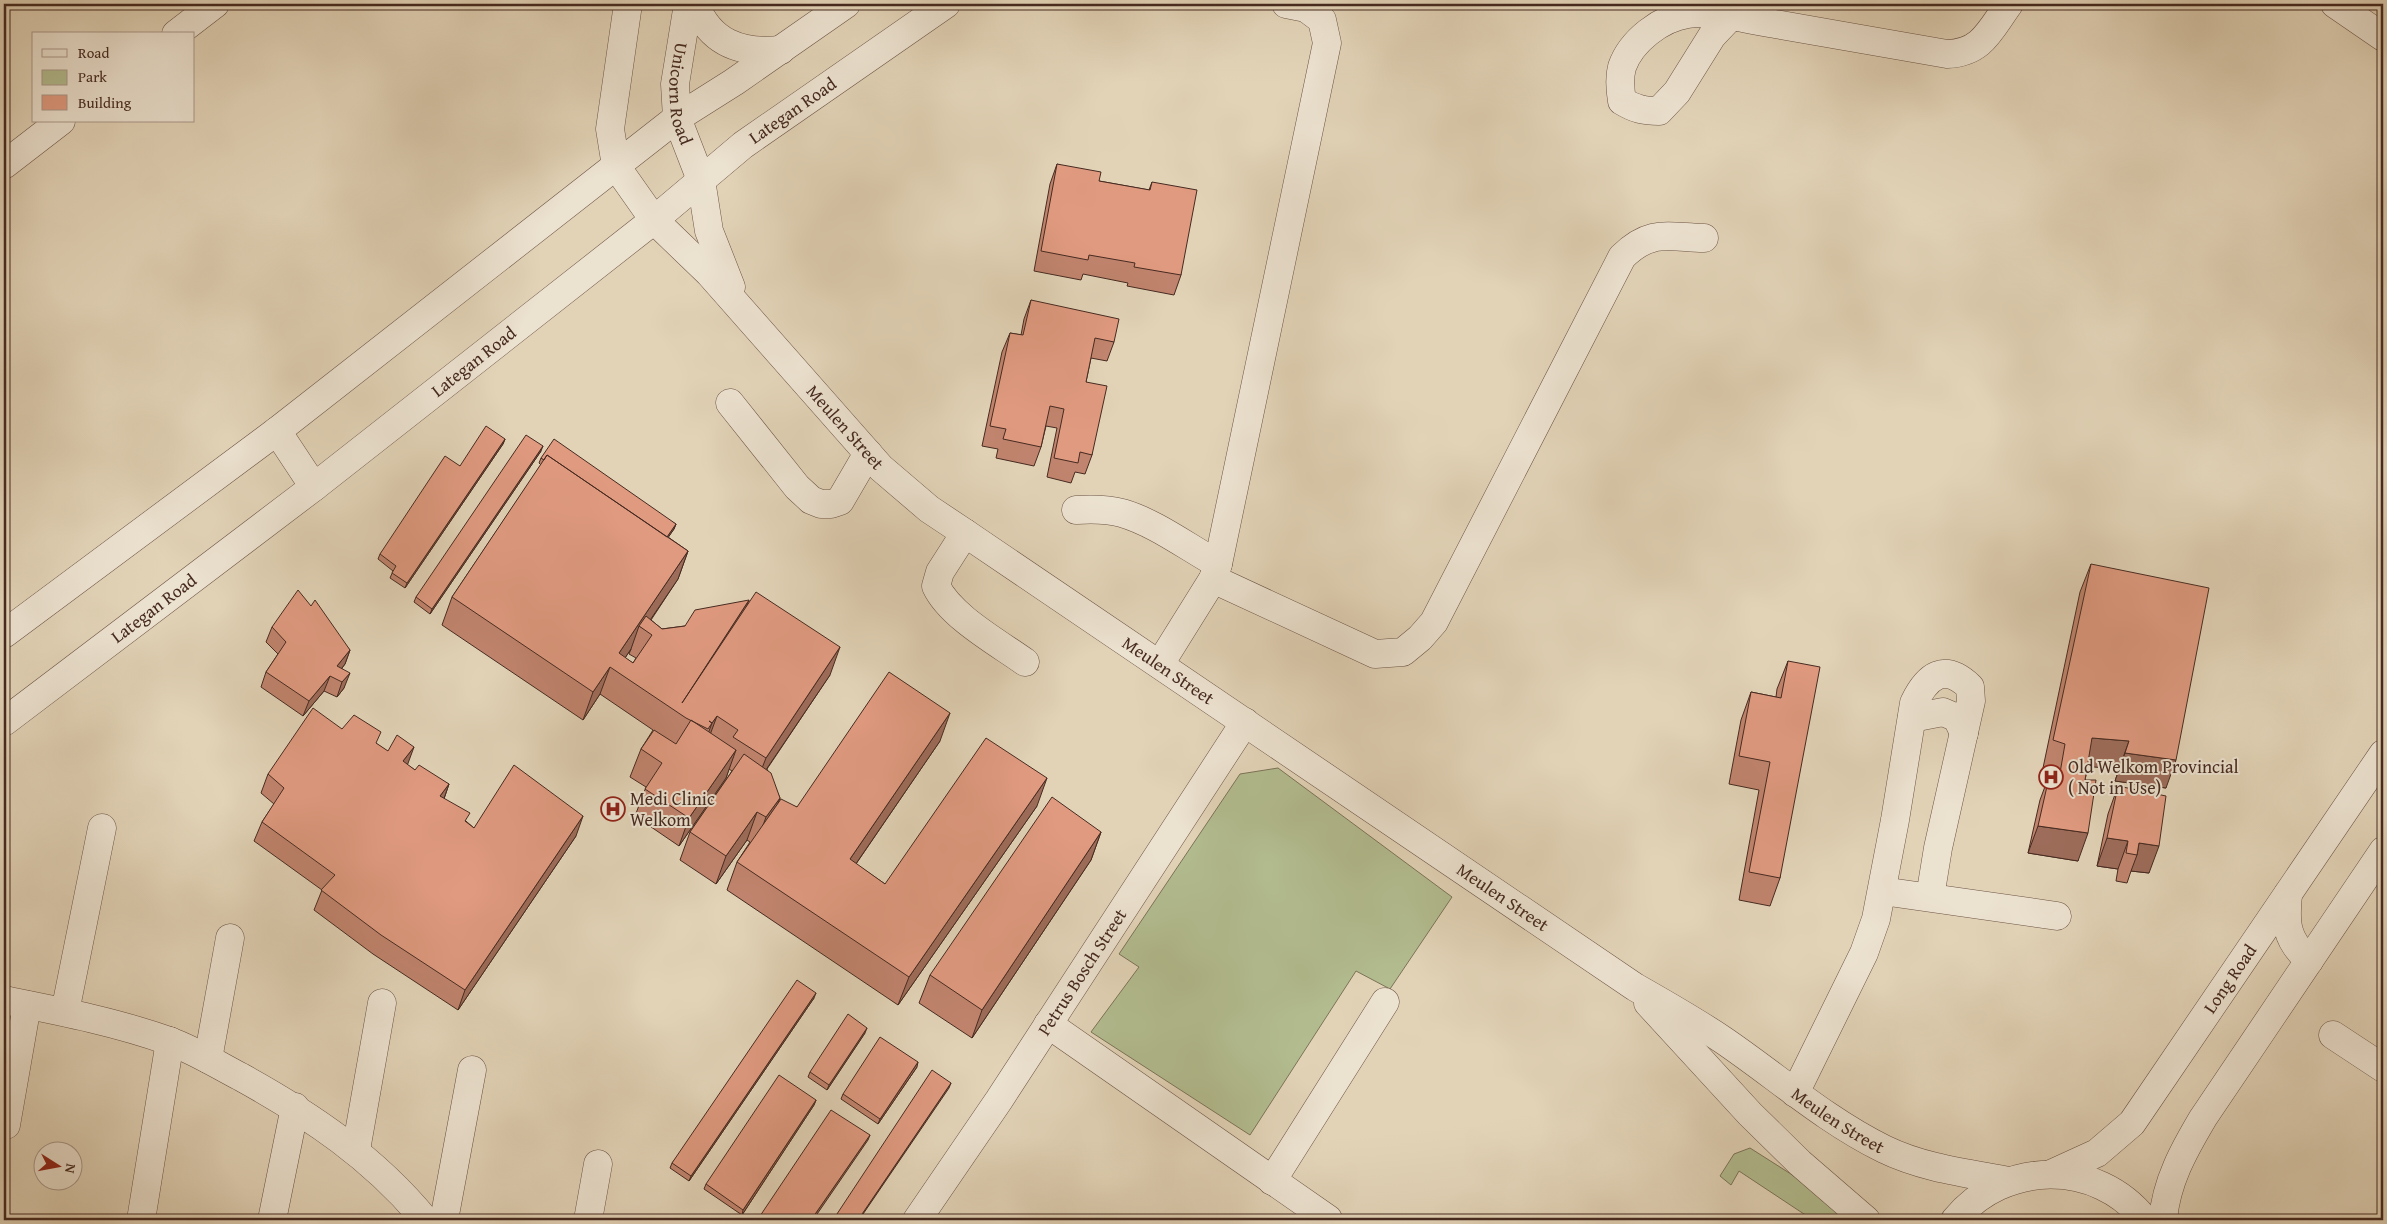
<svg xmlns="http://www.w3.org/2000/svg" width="2387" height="1224" viewBox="0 0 2387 1224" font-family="'Gentium Book Plus',serif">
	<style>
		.green { fill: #b2bc8f; stroke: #7c7358 }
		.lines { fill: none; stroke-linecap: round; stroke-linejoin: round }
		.minor-casing { stroke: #6d5446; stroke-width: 29 }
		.minor { stroke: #ece2d0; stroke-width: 28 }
		.wall { fill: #c1846e; stroke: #462a20; fill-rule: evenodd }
		.shaded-wall { fill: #9d6c5a; stroke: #462a20 }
		.building { fill: #e09a80; stroke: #462a20 }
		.labels { text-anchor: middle; stroke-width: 4; stroke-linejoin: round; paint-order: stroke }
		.street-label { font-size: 18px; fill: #462a20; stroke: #ece2d0 }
		.poi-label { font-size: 18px; fill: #462a20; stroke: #ece2d0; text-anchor: start }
	</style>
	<rect width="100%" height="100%" fill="#e2d3b7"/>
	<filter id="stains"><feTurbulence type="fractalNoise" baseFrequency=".004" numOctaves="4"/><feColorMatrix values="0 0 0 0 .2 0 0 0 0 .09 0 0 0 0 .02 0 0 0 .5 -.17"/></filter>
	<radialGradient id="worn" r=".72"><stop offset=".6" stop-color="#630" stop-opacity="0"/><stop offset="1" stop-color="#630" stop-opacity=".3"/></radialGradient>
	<path class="green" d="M 1278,768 L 1452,897 L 1390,989 L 1356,971 L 1250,1135 L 1091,1032 L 1139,967 L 1119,954 L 1240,774 Z
		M 1750,1148 L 1827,1197 L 1852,1220 L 1813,1220 L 1739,1171 L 1731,1185 L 1720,1176 L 1734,1154 Z"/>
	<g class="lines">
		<g class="minor-casing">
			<g id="minor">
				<path id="s1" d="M 628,4 L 610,129 L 616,166 L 654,220 L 709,273 L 881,468 L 929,509 L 965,533 L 1635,987 C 1665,1004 1695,1021 1723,1040 C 1776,1076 1825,1120 1884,1149 C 1923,1168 1966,1173 2009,1181"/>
				<path id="s2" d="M 688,4 L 675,84 L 677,118 L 701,180 L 709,231 L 731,287"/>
				<path d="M 695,4 C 710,43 741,54 781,50"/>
				<path d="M 2335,4 L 2383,37"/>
				<path d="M 1730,17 L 1712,36 L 1677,92 L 1659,111 C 1644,111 1635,109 1622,101 C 1620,89 1619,78 1622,67 C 1631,41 1661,18 1688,14 C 1716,10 1747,20 1775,24 C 1832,34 1890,44 1947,54 C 1982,53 1990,30 2009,4"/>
				<path d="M 176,34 L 215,4"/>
				<path d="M 4,165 L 61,121"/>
				<path d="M 730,403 L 797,487 L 811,500 L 821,504 L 831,504 L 840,501 L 868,453"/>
				<path d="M 277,431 L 314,487"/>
				<path d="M 1076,510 C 1091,509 1107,509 1122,513 C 1156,523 1187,547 1218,564"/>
				<path d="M 965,533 L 940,572 L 936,586 C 950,616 997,642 1025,662"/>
				<path d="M 1213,579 L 1375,654 L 1403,652 L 1420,638 L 1434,622 L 1622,257 C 1650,229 1667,237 1704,238"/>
				<path d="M 4,634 L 277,431 L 677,118 L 734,82 L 846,4"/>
				<path d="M 1160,664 L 1213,579 L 1218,564 L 1327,43 L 1322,20 L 1306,8 L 1286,4"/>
				<path d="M 1912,718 L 1943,712 L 1957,718 L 1964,733"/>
				<path id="s3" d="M 4,722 L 314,487 L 654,220 L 743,145 L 946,4"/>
				<path d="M 1882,891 L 2057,916"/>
				<path d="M 2288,894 C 2285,924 2286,939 2309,961"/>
				<path d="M 4,1000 C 59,1011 116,1022 169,1041 C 194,1050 218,1065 241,1077 C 310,1115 374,1158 425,1220"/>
				<path d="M 1648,1003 L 1750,1114 L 1800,1163 L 1866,1220"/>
				<path d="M 65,1012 L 102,828"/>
				<path d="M 1048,1024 L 1328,1219"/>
				<path d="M 2333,1035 L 2383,1068"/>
				<path d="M 208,1059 L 230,938"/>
				<path d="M 1795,1093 L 1864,953 L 1876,919 L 1895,820 L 1914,703 C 1927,676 1944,662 1970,687 L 1971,701 L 1938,848 L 1930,897"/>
				<path d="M 6,1125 L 27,1005"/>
				<path d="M 356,1150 L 382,1003"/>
				<path id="s4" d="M 2051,1174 L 2097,1153 L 2132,1123 L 2383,754"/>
				<path d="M 1272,1181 L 1385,1002"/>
				<path d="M 141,1220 L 170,1041"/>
				<path d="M 272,1220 L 295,1107"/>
				<path d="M 444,1220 L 472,1070"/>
				<path d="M 588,1220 L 598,1164"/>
				<path id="s5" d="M 917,1220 L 999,1100 L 1245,722"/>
				<path d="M 1955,1220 C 2004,1160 2097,1159 2145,1220"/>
				<path d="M 2163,1220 C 2166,1182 2184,1150 2203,1118 L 2383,851"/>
			</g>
		</g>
		<use href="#minor" class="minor"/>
	</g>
	<path class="wall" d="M 1057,164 L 1099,181 L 1149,190 L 1152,182 L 1181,275 L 1174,295 L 1127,286 L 1128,283 L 1083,274 L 1081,280 L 1034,271 L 1050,184 Z
		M 1031,300 L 1114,342 L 1107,361 L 1091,358 L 1086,382 L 1092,455 L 1085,474 L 1075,472 L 1071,483 L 1047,477 L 1057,428 L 1046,426 L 1041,447 L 1034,466 L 996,458 L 998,449 L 982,446 L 1002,352 L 1010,333 L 1021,335 L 1024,319 Z
		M 505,439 L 503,444 L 405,588 L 390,578 L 393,571 L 378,559 L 380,554 L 460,466 Z
		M 541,451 L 430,614 L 414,602 L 416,597 Z
		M 541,458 L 676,524 L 674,529 L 668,537 L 688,551 L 678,579 L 651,620 L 662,629 L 685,626 L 747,607 L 830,675 L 767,769 L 780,798 L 778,802 L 797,807 L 940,741 L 856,864 L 885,884 L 1037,806 L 898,1005 L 727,890 L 737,862 L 750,842 L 747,840 L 716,884 L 680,860 L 690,832 L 732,771 L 729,769 L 726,778 L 679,846 L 635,816 L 646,787 L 630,777 L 641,749 L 653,730 L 600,694 L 583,720 L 442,625 L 452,597 L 541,465 L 539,463 ZM 631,649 L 629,654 L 636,658 L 633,663 L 625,658 Z
		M 2091,564 L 2166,788 L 2115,781 L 2119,769 L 2088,766 L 2085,780 L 2078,861 L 2028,853 L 2040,800 L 2050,773 L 2055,773 L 2055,772 L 2043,768 L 2080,592 Z
		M 311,606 L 350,650 L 345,664 L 342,668 L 344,688 L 337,697 L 324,691 L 303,716 L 261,687 L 266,672 L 278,654 L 266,642 L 272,627 Z
		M 1788,661 L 1780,878 L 1770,906 L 1739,900 L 1759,790 L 1729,784 L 1741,720 L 1751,692 L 1776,697 L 1777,689 Z
		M 342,729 L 377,744 L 415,770 L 449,784 L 444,799 L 467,822 L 474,828 L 576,836 L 458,1010 L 373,954 L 314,910 L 322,890 L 254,841 L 262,822 L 274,804 L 261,793 L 268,774 Z
		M 2118,786 L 2149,873 L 2131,871 L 2127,883 L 2116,881 L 2118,869 L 2097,866 L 2108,814 Z
		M 1101,832 L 1091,860 L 972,1038 L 919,1003 L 930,975 Z
		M 814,998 L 689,1181 L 670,1168 L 672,1163 Z
		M 865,1033 L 827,1090 L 808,1077 L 810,1072 Z
		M 917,1067 L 878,1124 L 841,1099 L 843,1094 Z
		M 816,1100 L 814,1105 L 742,1215 L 704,1189 L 706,1184 Z"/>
	<path class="shaded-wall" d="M 505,439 L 503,444 L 405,588 L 407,583 Z
		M 543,446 L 541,451 L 430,614 L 432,609 Z
		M 676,524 L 674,529 L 661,548 L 663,543 Z
		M 688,551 L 678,579 L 644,629 L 639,626 L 631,649 L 616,671 L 619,653 Z
		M 749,600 L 739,628 L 682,703 Z
		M 840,647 L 830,675 L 755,786 L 766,758 Z
		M 350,650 L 345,664 L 334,678 L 337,666 Z
		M 610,667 L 600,694 L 583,720 L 593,692 Z
		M 350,673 L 344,688 L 337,697 L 342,682 Z
		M 330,676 L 324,691 L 303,716 L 309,701 Z
		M 950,713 L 940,741 L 840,887 L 850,859 Z
		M 717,716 L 707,743 L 702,750 L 712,723 Z
		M 2092,738 L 2129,741 L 2119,769 L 2082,766 Z
		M 414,747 L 407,766 L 403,761 Z
		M 736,750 L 726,778 L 679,846 L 689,818 Z
		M 2125,753 L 2176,760 L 2166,788 L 2115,781 Z
		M 1047,778 L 1037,806 L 898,1005 L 909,977 Z
		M 449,784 L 442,804 L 440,796 Z
		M 780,798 L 770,826 L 756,845 L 766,817 Z
		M 757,812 L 747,840 L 716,884 L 726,856 Z
		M 583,816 L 576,836 L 458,1010 L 465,990 Z
		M 2038,826 L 2088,833 L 2078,861 L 2028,853 Z
		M 1101,832 L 1091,860 L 972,1038 L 982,1010 Z
		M 2107,838 L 2128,841 L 2118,869 L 2097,866 Z
		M 2139,843 L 2159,846 L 2149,873 L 2131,871 L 2137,855 Z
		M 816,993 L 814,998 L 689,1181 L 691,1176 Z
		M 867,1028 L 865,1033 L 827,1090 L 829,1085 Z
		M 918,1062 L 917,1067 L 878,1124 L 880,1119 Z
		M 951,1083 L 949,1088 L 859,1220 L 858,1220 Z
		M 816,1100 L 814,1105 L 742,1215 L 743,1210 Z
		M 870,1135 L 868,1140 L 813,1220 L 811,1220 Z"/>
	<path class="building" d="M 1057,164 L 1101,172 L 1099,181 L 1150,190 L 1152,182 L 1197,190 L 1181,275 L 1134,267 L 1135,263 L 1089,255 L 1088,260 L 1041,251 Z
		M 1031,300 L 1119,319 L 1114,342 L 1095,338 L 1086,382 L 1107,386 L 1092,455 L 1080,452 L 1078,463 L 1054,458 L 1064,409 L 1050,406 L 1041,447 L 1003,439 L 1006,429 L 990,426 L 1010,333 L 1023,335 Z
		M 486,426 L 505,439 L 407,583 L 392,573 L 396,566 L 380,554 L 445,456 L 460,466 Z
		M 526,435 L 543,446 L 432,609 L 416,597 Z
		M 554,439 L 676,524 L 667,537 L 547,455 L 544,460 L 541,458 Z
		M 547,455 L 688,551 L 619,653 L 633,663 L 652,635 L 639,626 L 646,616 L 662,629 L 685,626 L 695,610 L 749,600 L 682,703 L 756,592 L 840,647 L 766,758 L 733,737 L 738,730 L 717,716 L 712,723 L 709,721 L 712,723 L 708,729 L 686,718 L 610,667 L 593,692 L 452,597 Z
		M 2091,564 L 2209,588 L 2176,760 L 2125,753 L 2129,741 L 2092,738 L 2085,780 L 2096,780 L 2088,833 L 2038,826 L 2050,773 L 2060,773 L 2065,744 L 2053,740 Z
		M 298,590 L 311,606 L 315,600 L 350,650 L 337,666 L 350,673 L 342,682 L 330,676 L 309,701 L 266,672 L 286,642 L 272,627 Z
		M 1788,661 L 1820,667 L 1780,878 L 1749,872 L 1770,762 L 1739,756 L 1751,692 L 1781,698 Z
		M 889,672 L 950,713 L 850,859 L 885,884 L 986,738 L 1047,778 L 909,977 L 737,862 L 781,799 L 797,807 Z
		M 313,708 L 342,729 L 354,715 L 381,732 L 376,743 L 388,751 L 397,735 L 414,747 L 403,761 L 415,770 L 419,765 L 449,784 L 440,796 L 470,813 L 465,821 L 474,828 L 514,765 L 583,816 L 465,990 L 381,935 L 321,890 L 335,875 L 262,822 L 284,788 L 268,774 Z
		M 691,720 L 736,750 L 689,818 L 645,789 L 662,763 L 641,749 L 654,730 L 676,744 Z
		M 744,754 L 771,773 L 780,798 L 766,817 L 757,812 L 726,856 L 690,832 Z
		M 2118,786 L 2166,796 L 2159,846 L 2139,843 L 2137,855 L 2126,853 L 2128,841 L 2107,838 Z
		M 1052,797 L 1101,832 L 982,1010 L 930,975 Z
		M 797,980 L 816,993 L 691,1176 L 672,1163 Z
		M 848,1014 L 867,1028 L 829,1085 L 810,1072 Z
		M 880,1037 L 918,1062 L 880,1119 L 843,1094 Z
		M 932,1070 L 951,1083 L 858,1220 L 833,1220 Z
		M 779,1075 L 816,1100 L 743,1210 L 706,1184 Z
		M 831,1110 L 870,1135 L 811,1220 L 760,1220 L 758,1219 Z
		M 1711,1215 L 1719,1220 L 1707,1220 Z"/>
	<defs>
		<g id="hospital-ring" transform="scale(1.25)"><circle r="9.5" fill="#ece2d0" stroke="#8f2418" stroke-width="1.5"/><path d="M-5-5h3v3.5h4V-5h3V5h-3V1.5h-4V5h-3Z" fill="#8f2418"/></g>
	</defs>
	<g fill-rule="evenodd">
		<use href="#hospital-ring" x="2051" y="777"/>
		<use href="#hospital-ring" x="613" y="809"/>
	</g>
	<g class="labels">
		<g class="street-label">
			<text dy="6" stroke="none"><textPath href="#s2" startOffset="91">Unicorn Road</textPath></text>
			<text dy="6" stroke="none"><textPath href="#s3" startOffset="998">Lategan Road</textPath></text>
			<text dy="6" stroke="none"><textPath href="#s3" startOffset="592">Lategan Road</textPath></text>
			<text dy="6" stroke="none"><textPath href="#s1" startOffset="512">Meulen Street</textPath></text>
			<text dy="6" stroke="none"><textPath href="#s3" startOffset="188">Lategan Road</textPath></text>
			<text dy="6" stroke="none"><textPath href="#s1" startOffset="918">Meulen Street</textPath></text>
			<text dy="6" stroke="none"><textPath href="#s1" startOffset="1322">Meulen Street</textPath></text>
			<text dy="6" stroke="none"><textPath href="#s5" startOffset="298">Petrus Bosch Street</textPath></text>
			<text dy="6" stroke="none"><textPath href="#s4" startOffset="271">Long Road</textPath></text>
			<text dy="6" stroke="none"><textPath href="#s1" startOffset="1725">Meulen Street</textPath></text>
		</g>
		<g class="poi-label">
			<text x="2068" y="773">Old Welkom Provincial<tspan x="2068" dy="21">( Not in Use)</tspan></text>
			<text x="630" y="805">Medi Clinic<tspan x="630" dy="21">Welkom</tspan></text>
		</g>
	</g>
	<rect width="2387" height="1224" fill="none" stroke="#e2d3b7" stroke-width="20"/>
	<rect x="5" y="5" width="2377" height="1214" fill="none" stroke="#462a20" stroke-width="2.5"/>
	<rect x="10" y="10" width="2367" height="1204" fill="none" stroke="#462a20"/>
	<rect x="32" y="32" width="162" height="90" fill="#ece2d0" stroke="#aa988a"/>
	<rect x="42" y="49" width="25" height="8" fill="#ece2d0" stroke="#aa988a"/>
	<text x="78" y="58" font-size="15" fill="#462a20">Road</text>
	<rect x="42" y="70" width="25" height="15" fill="#b2bc8f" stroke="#aa988a"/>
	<text x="78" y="82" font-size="15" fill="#462a20">Park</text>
	<rect x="42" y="95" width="25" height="15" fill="#e09a80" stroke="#aa988a"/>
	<text x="78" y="108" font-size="15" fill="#462a20">Building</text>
	<g transform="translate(58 1166) rotate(101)"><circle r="24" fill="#ece2d0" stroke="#aa988a"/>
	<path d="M0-4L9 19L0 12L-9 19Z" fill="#8f2418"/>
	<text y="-8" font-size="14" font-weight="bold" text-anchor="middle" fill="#462a20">N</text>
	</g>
	<rect width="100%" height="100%" filter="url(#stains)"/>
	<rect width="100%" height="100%" fill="url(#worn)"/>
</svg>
